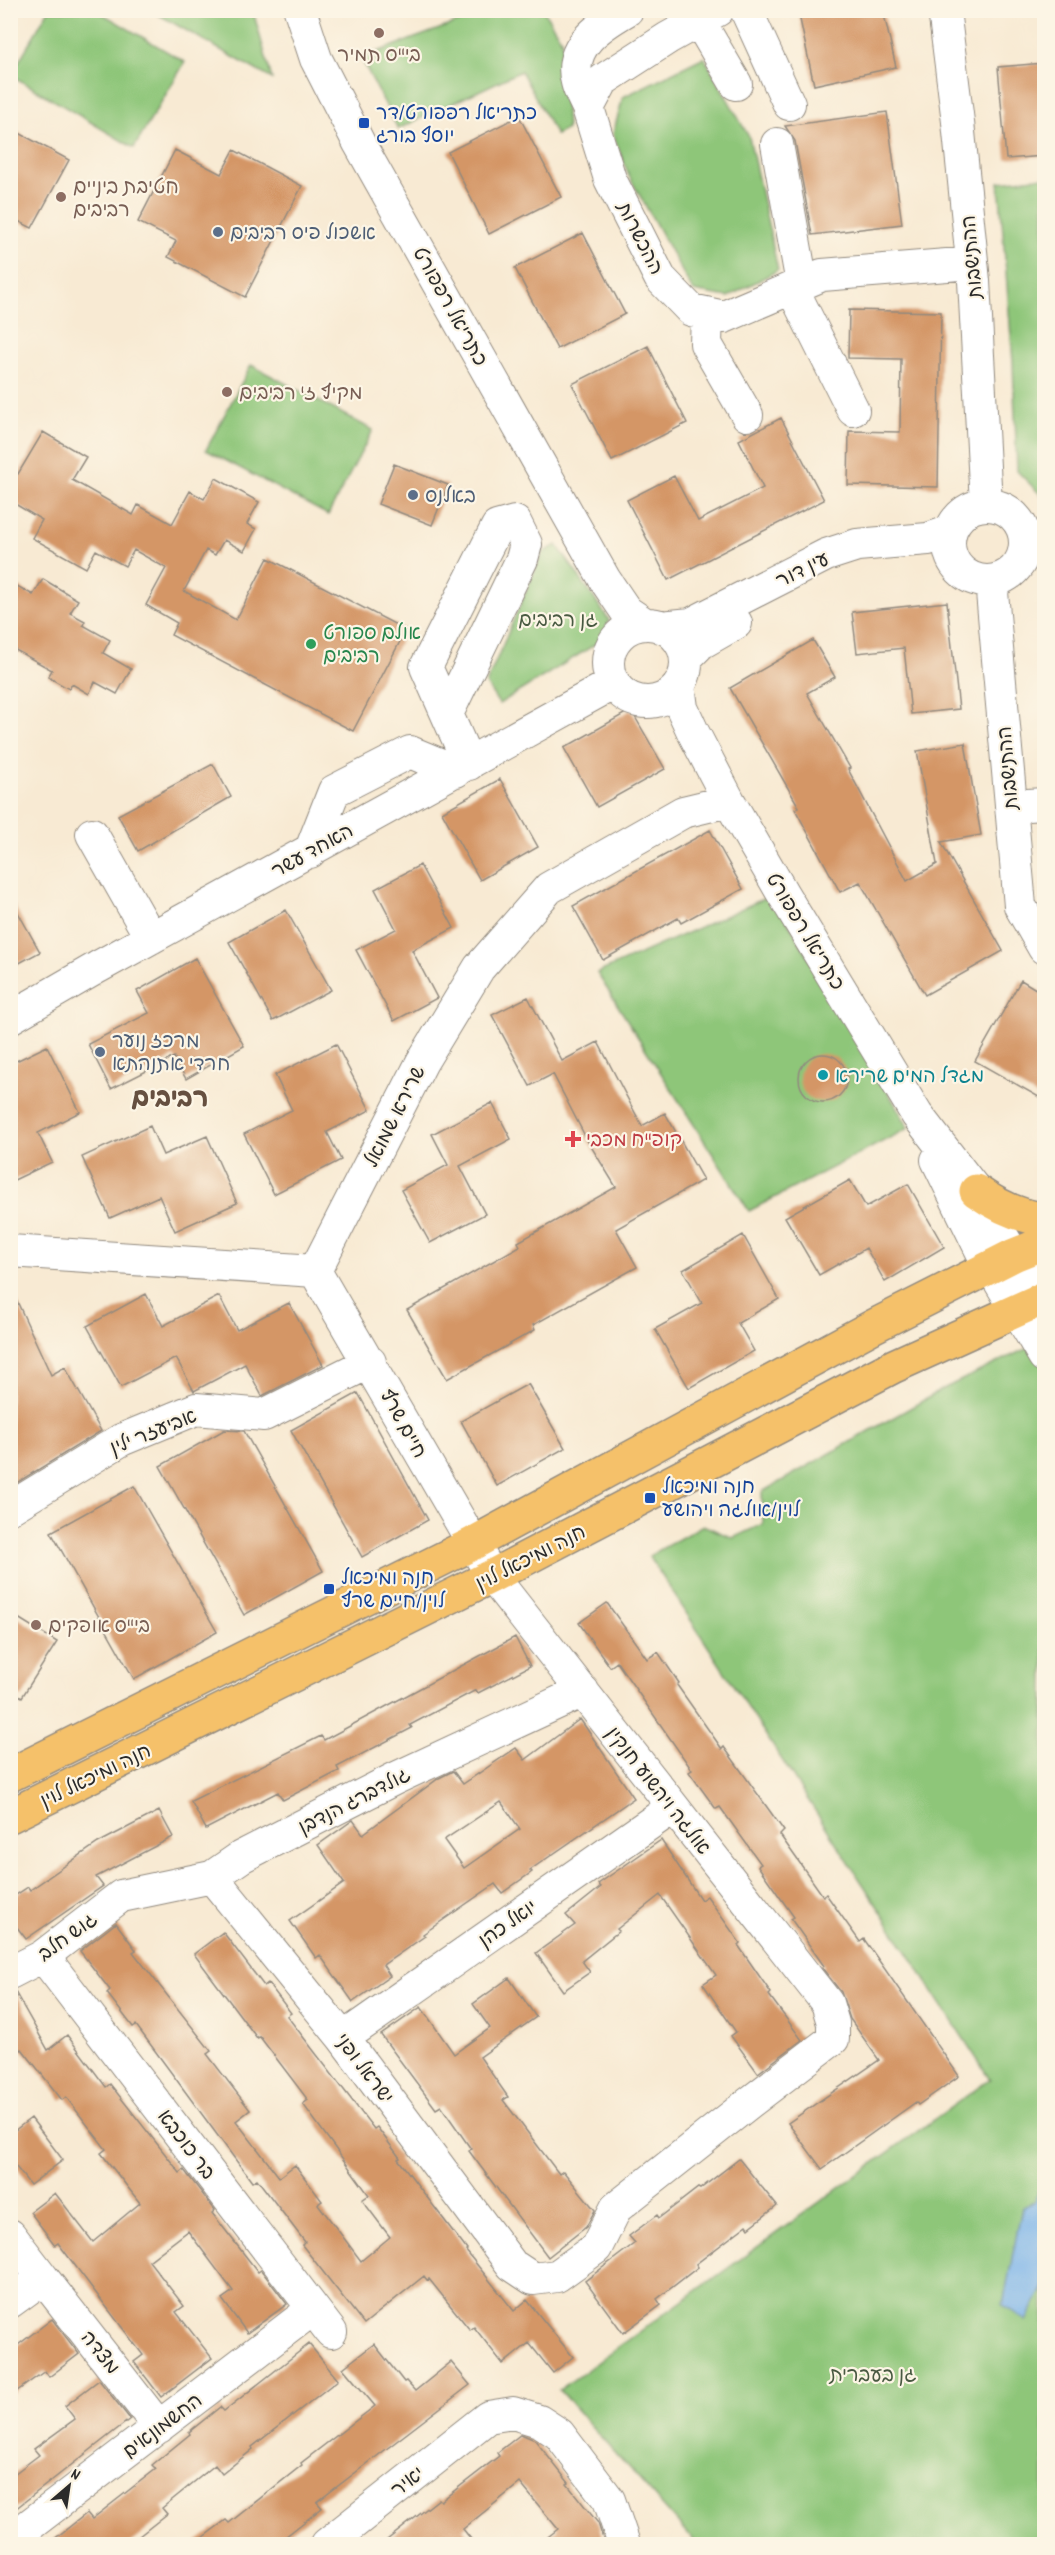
<svg xmlns="http://www.w3.org/2000/svg" width="1055" height="2555" viewBox="0 0 1055 2555" font-family="Dekko,'Playpen Sans Hebrew',sans-serif">
	<style>
		.green { fill: #8ec679; stroke: #5c7852; stroke-width: 1.5 }
		.water { fill: #79b3ea; stroke: #526f8a; stroke-width: 1.5 }
		.building { fill: #d49666; fill-rule: evenodd }
		.lines { fill: none; stroke-linecap: round; stroke-linejoin: round }
		.minor-casing { stroke: #928a7f; stroke-width: 34 }
		.major-casing { stroke: #928a7f; stroke-width: 36 }
		.minor { stroke: #fff; stroke-width: 32 }
		.major { stroke: #f5c16b; stroke-width: 33 }
		.education-dot { fill: #8d6e63; stroke: #fcf5e5; stroke-width: 2 }
		.transit-dot { fill: #1a4fb4; stroke: #fcf5e5; stroke-width: 2 }
		.service-dot { fill: #5c6f8a; stroke: #fcf5e5; stroke-width: 2 }
		.leisure-dot { fill: #2e9e5b; stroke: #fcf5e5; stroke-width: 2 }
		.culture-dot { fill: #0f9aa8; stroke: #fcf5e5; stroke-width: 2 }
		.health-dot { fill: #e0444e; stroke: #fcf5e5; stroke-width: 2 }
		.labels { text-anchor: middle; stroke-width: 4.5; stroke-linejoin: round; paint-order: stroke }
		.education-label { font-size: 20px; fill: #785e54; stroke: #fcf5e5; text-anchor: start }
		.transit-label { font-size: 20px; fill: #164399; stroke: #fcf5e5; text-anchor: start }
		.service-label { font-size: 20px; fill: #4e5e75; stroke: #fcf5e5; text-anchor: start }
		.street-label { font-size: 20px; fill: #2b2b2b; stroke: #fcf5e5 }
		.park-label { font-size: 20px; fill: #495a42; stroke: #fcf5e5 }
		.leisure-label { font-size: 20px; fill: #27864d; stroke: #fcf5e5; text-anchor: start }
		.culture-label { font-size: 20px; fill: #0d838f; stroke: #fcf5e5; text-anchor: start }
		.health-label { font-size: 20px; fill: #be3a42; stroke: #fcf5e5; text-anchor: start }
		.district-label { font-size: 26px; font-weight: bold; fill: #665040; stroke: #fcf5e5 }
	</style>
	<rect width="100%" height="100%" fill="#fcf5e5"/>
	<filter id="ink" filterUnits="userSpaceOnUse"><feTurbulence type="fractalNoise" baseFrequency=".0167" numOctaves="2"/><feDisplacementMap in="SourceGraphic" scale="12" xChannelSelector="R" yChannelSelector="G"/><feConvolveMatrix kernelMatrix="1 2 1 2 8 2 1 2 1" color-interpolation-filters="sRGB"/></filter>
	<filter id="wash" filterUnits="userSpaceOnUse"><feTurbulence type="fractalNoise" baseFrequency=".008" numOctaves="4" result="noise"/><feDisplacementMap in="SourceGraphic" scale="24" xChannelSelector="R" yChannelSelector="G"/><feGaussianBlur stdDeviation="1.35" result="paint"/><feColorMatrix in="noise" values="0 0 0 0 0 0 0 0 0 0 0 0 0 0 0 0 0 1.4 0 .05"/><feComposite in="paint" operator="in"/></filter>
	<g filter="url(#wash)">
		<rect width="100%" height="100%" fill="#f8ead3"/>
		<path class="green" d="M 48,11 L 98,11 L 185,62 L 134,148 L 11,75 Z
			M 152,11 L 253,11 L 272,79 Z
			M 488,11 L 544,11 L 562,41 L 567,129 L 556,135 L 521,71 L 398,129 L 361,58 Z
			M 704,57 L 749,137 L 778,270 L 728,297 L 693,291 L 629,176 L 613,134 L 623,97 Z
			M 1044,177 L 1044,498 L 1017,471 L 1013,363 L 999,182 Z
			M 251,365 L 373,430 L 328,515 L 206,450 Z
			M 557,545 L 609,620 L 604,639 L 499,704 L 486,684 L 543,552 Z
			M 772,895 L 909,1128 L 749,1211 L 597,973 Z
			M 1044,1340 L 1044,2544 L 693,2544 L 695,2542 L 559,2390 L 990,2079 L 649,1556 L 703,1525 L 733,1538 L 763,1524 L 762,1492 L 947,1387 Z"/>
		<path class="water" d="M 1044,2174 L 1044,2287 L 1026,2321 L 1003,2305 L 1022,2207 L 1035,2202 Z"/>
		<g id="blocks">
			<path class="building" d="M 798,10 L 883,10 L 896,67 L 814,85 Z
				M 1044,63 L 1044,156 L 1006,159 L 998,67 Z
				M 887,112 L 902,224 L 812,235 L 795,141 L 785,126 Z
				M 519,116 L 561,197 L 489,234 L 448,152 Z
				M 10,128 L 69,160 L 32,228 L 10,217 Z
				M 175,150 L 221,174 L 234,150 L 302,186 L 245,297 L 168,257 L 176,241 L 138,222 Z
				M 583,233 L 625,314 L 557,349 L 515,268 Z
				M 849,310 L 941,312 L 938,487 L 848,485 L 849,431 L 900,432 L 901,359 L 848,358 Z
				M 648,346 L 687,423 L 612,461 L 572,384 Z
				M 781,418 L 824,500 L 668,580 L 627,500 L 674,476 L 698,521 L 763,488 L 739,440 Z
				M 43,432 L 86,457 L 72,480 L 133,515 L 138,505 L 172,524 L 190,491 L 204,499 L 216,478 L 259,502 L 247,524 L 256,529 L 244,551 L 224,540 L 215,555 L 206,550 L 184,591 L 236,620 L 268,558 L 406,630 L 353,731 L 171,635 L 177,623 L 146,605 L 166,568 L 134,550 L 125,566 L 96,550 L 86,568 L 32,538 L 42,520 L 10,501 L 10,469 L 18,474 Z
				M 394,464 L 448,485 L 432,525 L 378,504 Z
				M 43,579 L 78,600 L 70,613 L 85,621 L 83,625 L 110,640 L 103,653 L 131,669 L 117,694 L 95,682 L 89,694 L 72,684 L 69,689 L 48,677 L 52,670 L 10,647 L 10,582 L 33,595 Z
				M 947,602 L 959,709 L 911,714 L 904,648 L 857,653 L 852,612 Z
				M 813,640 L 835,677 L 807,693 L 850,768 L 848,769 L 907,881 L 937,864 L 917,751 L 965,743 L 981,835 L 941,842 L 1003,951 L 925,995 L 860,882 L 840,892 L 795,809 L 799,807 L 730,688 Z
				M 631,710 L 665,769 L 597,807 L 564,748 Z
				M 213,764 L 231,797 L 138,851 L 118,815 Z
				M 500,779 L 538,847 L 480,880 L 442,812 Z
				M 710,830 L 743,889 L 681,923 L 678,918 L 603,960 L 573,906 Z
				M 420,865 L 454,928 L 412,950 L 437,998 L 394,1021 L 356,950 L 396,929 L 375,889 Z
				M 10,898 L 40,952 L 10,968 Z
				M 286,910 L 331,990 L 273,1021 L 229,942 Z
				M 195,958 L 244,1046 L 186,1079 L 174,1057 L 111,1089 L 88,1044 L 149,1013 L 137,991 Z
				M 1021,980 L 1044,994 L 1044,1100 L 975,1061 Z
				M 528,997 L 562,1061 L 598,1042 L 642,1126 L 665,1113 L 703,1180 L 616,1229 L 637,1267 L 533,1325 L 535,1330 L 447,1379 L 407,1310 L 520,1246 L 518,1242 L 616,1187 L 587,1140 L 553,1074 L 530,1086 L 492,1015 Z
				M 336,1044 L 370,1110 L 327,1132 L 341,1160 L 274,1194 L 244,1134 L 292,1110 L 275,1075 Z
				M 47,1046 L 80,1112 L 38,1133 L 52,1162 L 10,1182 L 10,1064 Z
				M799 1078a24 24 0 1 1 48 0a24 24 0 1 1-48 0Z
				M 492,1103 L 511,1139 L 460,1166 L 485,1214 L 430,1243 L 401,1190 L 448,1165 L 432,1134 Z
				M 150,1126 L 163,1155 L 207,1136 L 237,1203 L 175,1231 L 159,1196 L 110,1218 L 82,1157 Z
				M 850,1180 L 866,1207 L 908,1184 L 944,1247 L 885,1282 L 866,1248 L 819,1275 L 785,1217 Z
				M 743,1235 L 779,1299 L 738,1323 L 754,1351 L 689,1388 L 655,1329 L 702,1303 L 683,1270 Z
				M 10,1286 L 51,1375 L 65,1367 L 101,1431 L 10,1487 Z
				M 146,1294 L 163,1326 L 219,1296 L 237,1330 L 289,1303 L 323,1365 L 262,1396 L 245,1364 L 194,1391 L 176,1358 L 121,1387 L 87,1326 Z
				M 528,1384 L 565,1448 L 497,1486 L 461,1421 Z
				M 358,1393 L 428,1520 L 362,1557 L 291,1430 Z
				M 224,1430 L 244,1431 L 323,1571 L 244,1615 L 160,1466 Z
				M 134,1486 L 217,1632 L 134,1679 L 51,1532 Z
				M 607,1603 L 647,1659 L 658,1652 L 679,1683 L 677,1685 L 722,1749 L 724,1747 L 784,1831 L 780,1835 L 823,1896 L 826,1894 L 860,1942 L 864,1939 L 959,2076 L 918,2105 L 916,2102 L 822,2169 L 788,2123 L 879,2060 L 850,2019 L 841,1992 L 822,1968 L 824,1966 L 791,1919 L 794,1917 L 758,1866 L 761,1864 L 720,1807 L 716,1809 L 689,1772 L 692,1770 L 617,1662 L 610,1667 L 579,1623 Z
				M 10,1613 L 57,1642 L 22,1697 L 10,1690 Z
				M 515,1637 L 530,1666 L 478,1693 L 476,1690 L 410,1725 L 412,1728 L 337,1767 L 339,1771 L 283,1800 L 278,1792 L 206,1829 L 191,1801 L 321,1736 L 324,1740 Z
				M 580,1719 L 634,1798 L 530,1870 L 532,1872 L 502,1893 L 495,1884 L 423,1934 L 425,1936 L 383,1965 L 390,1976 L 353,2002 L 320,1955 L 316,1958 L 290,1921 L 344,1883 L 318,1845 L 353,1820 L 363,1834 L 439,1778 L 453,1771 L 463,1784 L 516,1748 L 525,1760 ZM 501,1802 L 520,1829 L 464,1868 L 444,1840 Z
				M 159,1811 L 173,1837 L 96,1877 L 103,1886 L 26,1939 L 10,1918 L 10,1899 L 28,1887 L 30,1890 L 98,1843 Z
				M 661,1840 L 701,1900 L 707,1896 L 740,1943 L 738,1945 L 771,1993 L 769,1995 L 802,2040 L 758,2073 L 731,2036 L 736,2032 L 703,1984 L 716,1975 L 660,1895 L 617,1929 L 619,1931 L 582,1961 L 590,1972 L 563,1991 L 536,1953 L 575,1925 L 566,1915 L 601,1887 L 598,1884 Z
				M 116,1923 L 136,1950 L 133,1952 L 211,2051 L 207,2054 L 250,2110 L 236,2121 L 279,2177 L 295,2165 L 322,2201 L 318,2204 L 361,2261 L 390,2237 L 362,2200 L 369,2195 L 303,2104 L 308,2100 L 260,2037 L 257,2038 L 194,1954 L 223,1932 L 264,1986 L 268,1983 L 291,2013 L 287,2016 L 374,2129 L 377,2127 L 400,2158 L 398,2159 L 467,2250 L 466,2251 L 514,2311 L 527,2300 L 573,2357 L 553,2373 L 529,2343 L 503,2364 L 474,2327 L 470,2330 L 429,2279 L 427,2280 L 424,2276 L 364,2324 L 302,2245 L 305,2242 L 257,2179 L 252,2182 L 136,2025 L 133,2027 L 107,1993 L 110,1990 L 80,1951 Z
				M 509,1978 L 536,2017 L 480,2057 L 508,2097 L 503,2100 L 559,2174 L 563,2171 L 595,2210 L 586,2227 L 548,2257 L 469,2151 L 471,2149 L 441,2106 L 436,2109 L 381,2035 L 421,2007 L 454,2054 L 490,2028 L 473,2004 Z
				M 14,1990 L 48,2050 L 67,2035 L 106,2087 L 110,2084 L 180,2173 L 184,2170 L 215,2210 L 212,2213 L 258,2272 L 261,2270 L 287,2304 L 247,2333 L 222,2299 L 233,2291 L 188,2231 L 149,2261 L 184,2306 L 176,2312 L 212,2358 L 161,2397 L 134,2362 L 143,2355 L 58,2243 L 55,2245 L 30,2212 L 55,2193 L 93,2242 L 140,2203 L 101,2153 L 106,2149 L 66,2097 L 62,2100 L 22,2049 L 10,2055 L 10,1991 Z
				M 31,2118 L 63,2160 L 30,2185 L 10,2159 L 10,2134 Z
				M 739,2159 L 777,2206 L 749,2228 L 747,2225 L 696,2264 L 698,2267 L 657,2299 L 661,2305 L 623,2333 L 585,2281 L 635,2243 L 629,2236 L 657,2215 L 659,2218 L 698,2188 L 700,2189 Z
				M 52,2319 L 79,2354 L 49,2377 L 45,2371 L 10,2396 L 10,2351 Z
				M 309,2344 L 338,2380 L 252,2447 L 253,2449 L 222,2474 L 215,2465 L 162,2508 L 167,2514 L 129,2544 L 48,2544 L 87,2513 L 92,2519 L 156,2469 L 152,2465 L 190,2434 L 189,2432 L 220,2407 L 224,2411 Z
				M 374,2344 L 404,2382 L 406,2381 L 415,2391 L 451,2362 L 470,2385 L 317,2502 L 322,2508 L 276,2544 L 194,2544 L 226,2520 L 229,2523 L 302,2465 L 301,2463 L 375,2406 L 343,2368 Z
				M 99,2380 L 130,2419 L 10,2513 L 10,2477 L 39,2455 L 34,2449 L 75,2419 L 65,2406 Z
				M 521,2434 L 535,2440 L 569,2483 L 567,2484 L 598,2523 L 604,2542 L 601,2544 L 539,2544 L 558,2529 L 520,2483 L 463,2529 L 475,2544 L 382,2544 L 439,2499 L 441,2501 L 499,2456 L 497,2453 Z"/>
		</g>
	</g>
	<g filter="url(#ink)">
		<use href="#blocks" fill-opacity="0" stroke="#928a7f" stroke-width="1.5"/>
		<g class="lines">
			<g class="minor-casing">
				<path id="minor" d="M 300,10 L 316,59 L 359,143 L 605,580 L 626,611 L 645,624
					M 718,10 L 668,38 L 603,80 L 588,108 L 610,179 L 660,278 L 691,310 L 724,317 L 822,275 L 972,263
					M 746,10 L 789,104
					M 944,10 L 958,122 L 974,281 L 986,504
					M 699,21 L 736,84
					M 588,108 C 584,99 579,91 577,82 C 567,46 601,25 627,10
					M 777,144 L 802,284
					M 792,288 L 853,410
					M 707,314 L 706,344 L 747,415
					M949 543a38 38 0 1 1 76 0a38 38 0 1 1-76 0Z
					M 991,581 L 1020,906 L 1044,948
					M608 663a39 39 0 1 1 78 0a39 39 0 1 1-78 0Z
					M 661,627 L 691,624 L 826,555 L 857,545 L 928,539 L 949,532
					M 686,658 L 701,643 L 736,623
					M 679,685 L 682,708 L 693,732 L 729,801 L 783,894 L 917,1115 L 976,1191 L 1044,1307
					M 447,714 L 522,559 L 526,544 L 515,522 L 497,527 L 426,667 L 469,764
					M 1011,806 L 1044,804
					M 92,834 L 151,938
					M 310,852 L 334,791 L 410,752 L 456,771
					M 10,1018 L 98,967 L 614,683
					M 937,1160 L 982,1252 L 1044,1356
					M 10,1251 L 315,1271
					M 315,1271 L 422,1062 L 479,968 L 549,888 L 683,812 L 729,801
					M 10,1508 L 121,1440 L 196,1409 L 264,1415 L 370,1362
					M 212,1877 L 343,2038 L 512,2265 L 533,2279 L 557,2276 L 596,2248 L 616,2208 L 749,2103 L 833,2039 L 833,2023 L 827,2003 L 492,1576 L 315,1271
					M 43,1956 L 331,2332
					M 10,1973 L 43,1956 L 121,1896 L 212,1877 L 241,1857 L 394,1779 L 583,1691
					M 343,2038 L 672,1808
					M 10,2235 L 43,2278 L 10,2302
					M 43,2278 L 159,2427
					M 10,2540 L 313,2309
					M 327,2544 L 488,2417 L 513,2413 L 539,2421 L 559,2434 L 609,2500 L 624,2544"/>
			</g>
			<g class="major-casing">
				<path id="major" d="M 976,1191 C 996,1205 1020,1217 1044,1219
					M 10,1775 L 472,1544 L 874,1326 L 1014,1255 L 1044,1243
					M 10,1816 L 492,1576 L 894,1366 L 1044,1298"/>
			</g>
			<use href="#minor" class="minor"/>
			<use href="#major" class="major"/>
		</g>
	</g>
	<g class="education-dot">
		<circle cx="379" cy="33" r="6"/>
		<circle cx="61" cy="197" r="6"/>
		<circle cx="227" cy="392" r="6"/>
		<circle cx="36" cy="1625" r="6"/>
	</g>
	<g class="transit-dot">
		<rect x="358" y="117" width="12" height="12" rx="3"/>
		<rect x="644" y="1492" width="12" height="12" rx="3"/>
		<rect x="323" y="1583" width="12" height="12" rx="3"/>
	</g>
	<g class="service-dot">
		<circle cx="218" cy="232" r="6"/>
		<circle cx="413" cy="495" r="6"/>
		<circle cx="100" cy="1052" r="6"/>
	</g>
	<circle class="leisure-dot" cx="311" cy="644" r="6"/>
	<circle class="culture-dot" cx="823" cy="1075" r="6"/>
	<path class="health-dot" d="M570 1130h6v6h6v6h-6v6h-6v-6h-6v-6h6z"/>
	<g class="labels">
		<g class="education-label">
			<text x="379" y="61" text-anchor="middle">בי"ס תמיר</text>
			<text x="73" y="193">חטיבת ביניים<tspan x="73" dy="23">רביבים</tspan></text>
			<text x="239" y="399">מקיף ז' רביבים</text>
			<text x="48" y="1632">בי"ס אופקים</text>
		</g>
		<g class="transit-label">
			<text x="376" y="119">כתריאל רפפורט/דר<tspan x="376" dy="23">יוסף בורג</tspan></text>
			<text x="662" y="1493">חנה ומיכאל<tspan x="662" dy="23">לוין/אולגה ויהושע</tspan></text>
			<text x="341" y="1584">חנה ומיכאל<tspan x="341" dy="23">לוין/חיים שרף</tspan></text>
		</g>
		<g class="service-label">
			<text x="230" y="239">אשכול פיס רביבים</text>
			<text x="425" y="502">באלנס</text>
			<text x="112" y="1047">מרכז נוער<tspan x="112" dy="23">חרדי אתנהתא</tspan></text>
		</g>
		<g class="street-label">
			<text transform="translate(641 238) rotate(63)" y="7">ההכשרות</text>
			<text transform="translate(971 257) rotate(-95)" y="7">ההתישבות</text>
			<text transform="translate(451 306) rotate(61)" y="7">כתריאל רפפורט</text>
			<text transform="translate(802 569) rotate(-26)" y="7">עין דור</text>
			<text transform="translate(1007 768) rotate(-95)" y="7">ההתישבות</text>
			<text transform="translate(312 850) rotate(-29)" y="7">האחד עשר</text>
			<text transform="translate(806 931) rotate(59)" y="7">כתריאל רפפורט</text>
			<text transform="translate(394 1116) rotate(-63)" y="7">שרירא שמואל</text>
			<text transform="translate(404 1423) rotate(61)" y="7">חיים שרף</text>
			<text transform="translate(153 1431) rotate(-22)" y="7">אביעזר ילין</text>
			<text transform="translate(530 1557) rotate(-27)" y="7">חנה ומיכאל לוין</text>
			<text transform="translate(95 1775) rotate(-26)" y="7">חנה ומיכאל לוין</text>
			<text transform="translate(659 1790) rotate(52)" y="7">אולגה ויהשוע חנקין</text>
			<text transform="translate(354 1800) rotate(-27)" y="7">גולדברג הנדבן</text>
			<text transform="translate(507 1923) rotate(-35)" y="7">יואל כהן</text>
			<text transform="translate(67 1936) rotate(-36)" y="7">גוש חלב</text>
			<text transform="translate(365 2068) rotate(53)" y="7">ישראל ופני</text>
			<text transform="translate(187 2144) rotate(53)" y="7">בר כוכבא</text>
			<text transform="translate(101 2352) rotate(52)" y="7">מצדה</text>
			<text transform="translate(162 2425) rotate(-37)" y="7">החשמונאים</text>
			<text transform="translate(407 2481) rotate(-38)" y="7">יאיר</text>
		</g>
		<g class="park-label">
			<text x="558" y="626">גן רביבים</text>
			<text x="873" y="2381">גן בעברית</text>
		</g>
		<g class="leisure-label">
			<text x="323" y="639">אולם ספורט<tspan x="323" dy="23">רביבים</tspan></text>
		</g>
		<g class="culture-label">
			<text x="835" y="1082">מגדל המים שרירא</text>
		</g>
		<g class="health-label">
			<text x="586" y="1146">קופ"ח מכבי</text>
		</g>
		<g class="district-label">
			<text x="170" y="1106">רביבים</text>
		</g>
	</g>
	<rect width="1055" height="2555" fill="none" stroke="#fcf5e5" stroke-width="36"/>
	<g transform="translate(69 2486) rotate(29)" stroke="#fcf5e5" stroke-width="4.5" paint-order="stroke">
	<path d="M0-4.5L10 22L0 15L-10 22Z" fill="#2b2b2b"/>
	<text y="-9" font-size="16" font-weight="bold" text-anchor="middle" fill="#2b2b2b">N</text>
	</g>
</svg>
